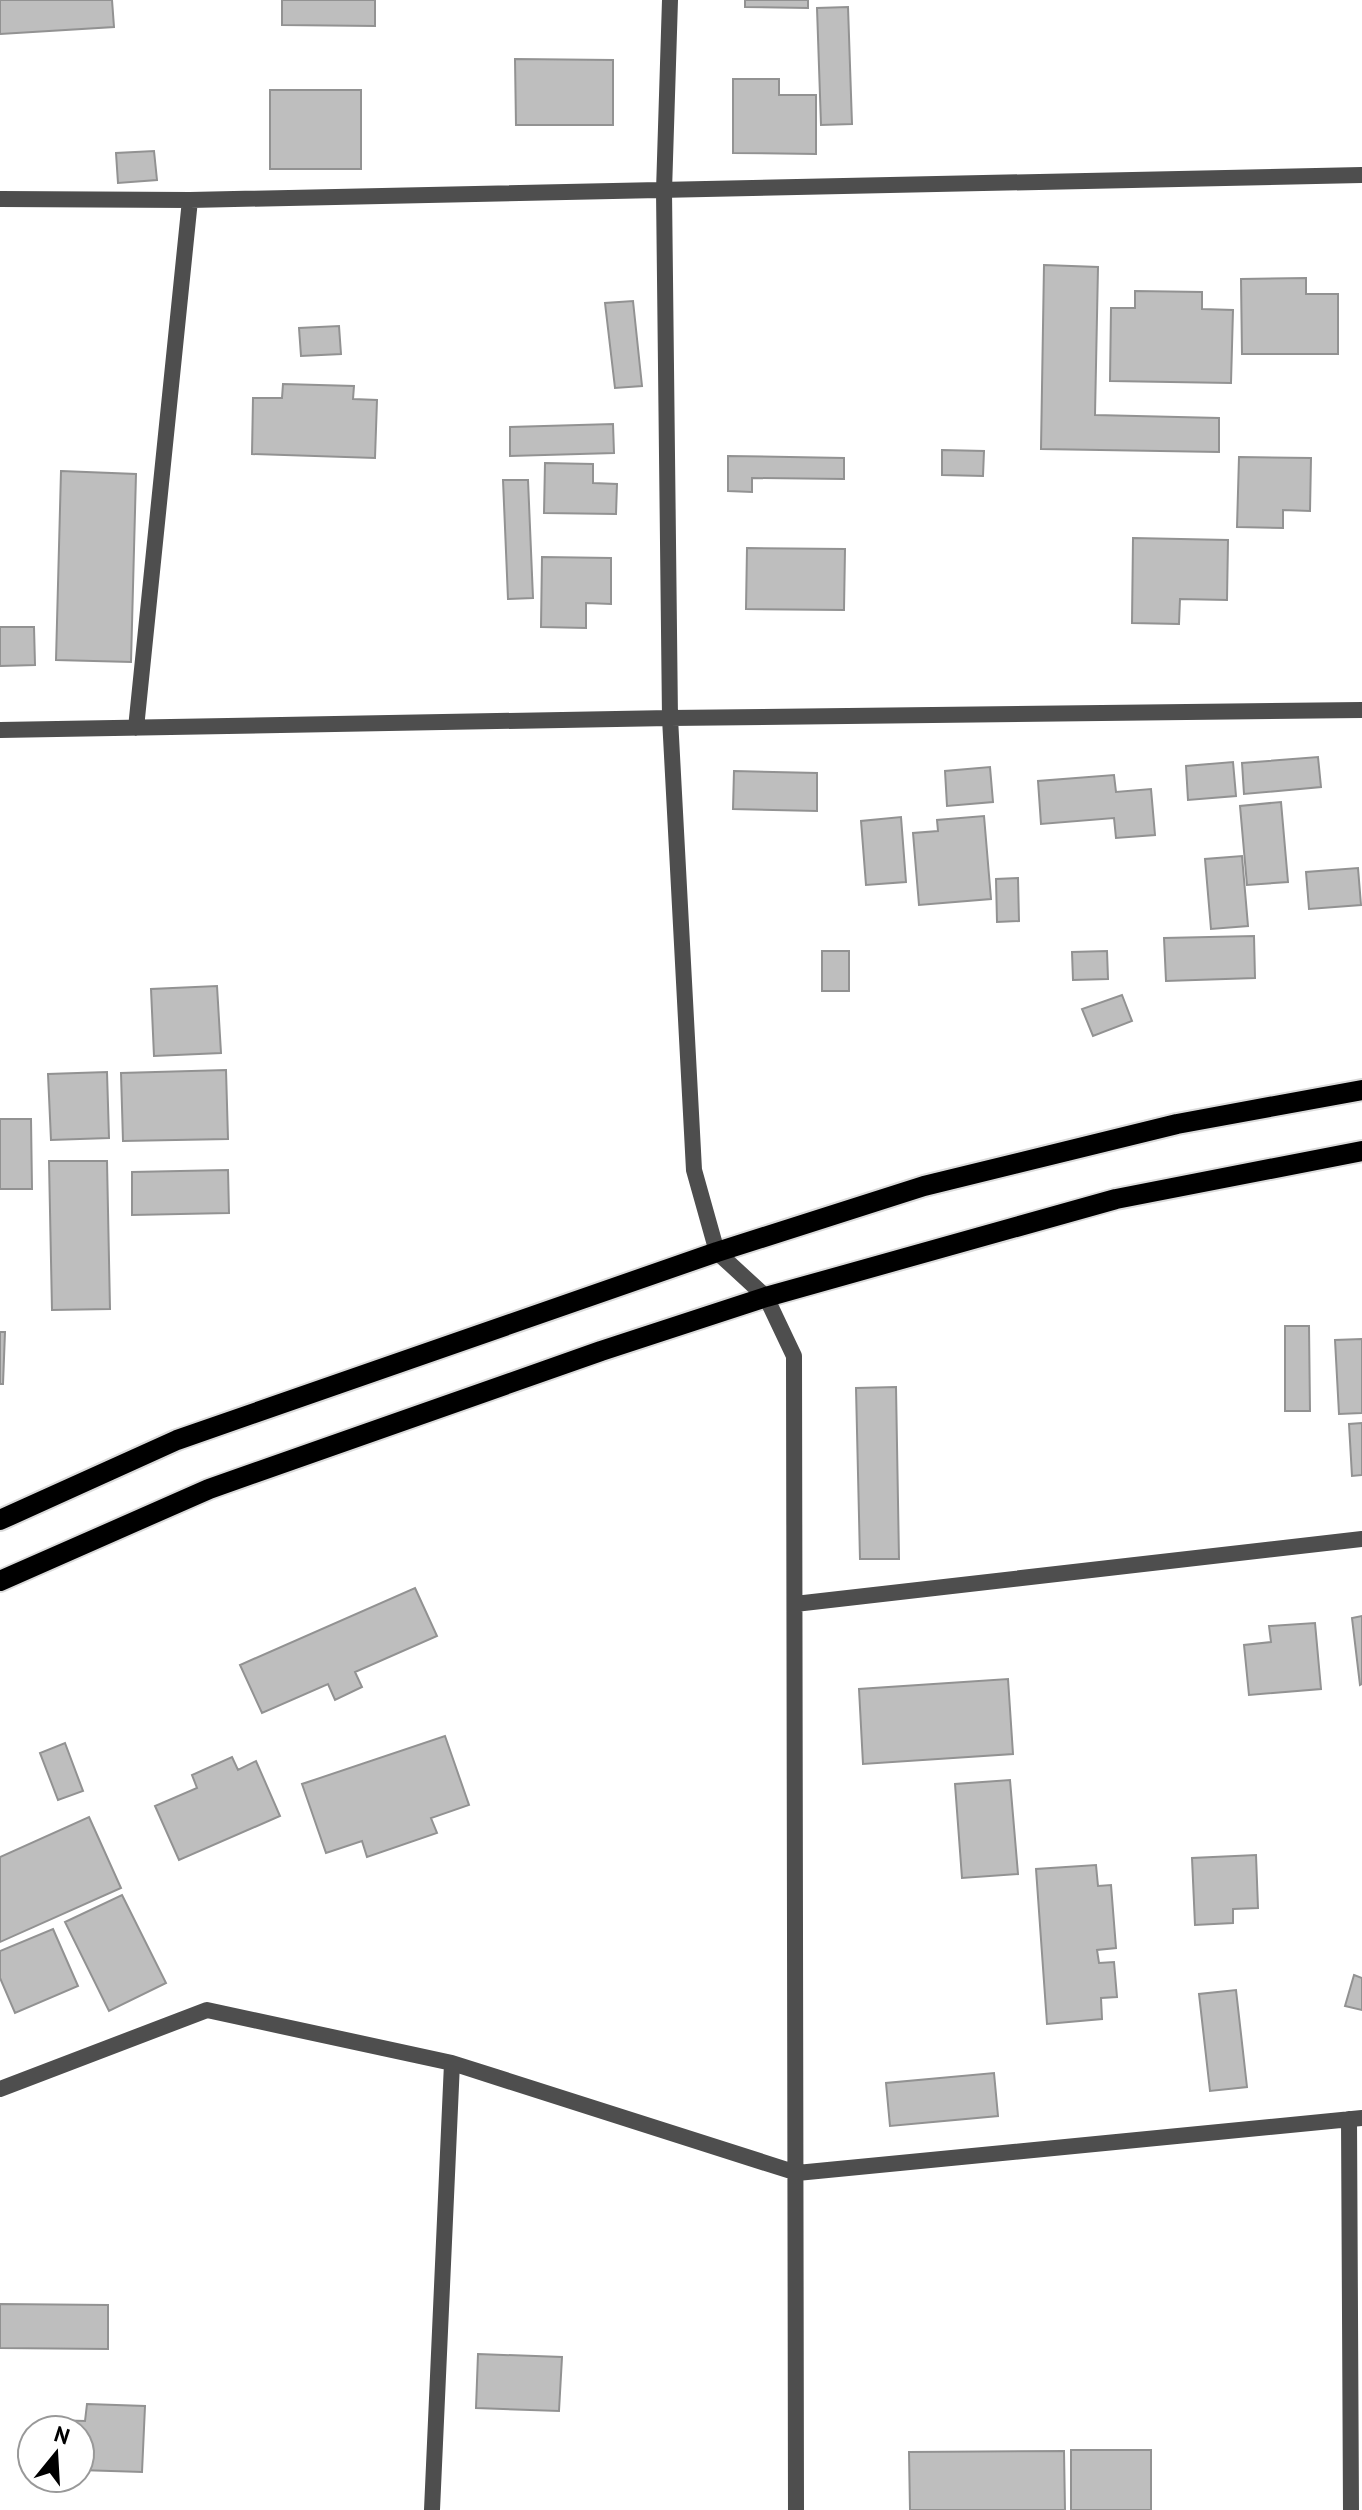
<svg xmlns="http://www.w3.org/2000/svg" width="1362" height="2510" viewBox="0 0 1362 2510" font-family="'PT Sans',sans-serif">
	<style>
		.building { fill: #bebebe; stroke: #929292; stroke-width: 2 }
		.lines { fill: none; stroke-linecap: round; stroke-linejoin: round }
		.primary-casing { stroke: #dbdbdb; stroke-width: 24 }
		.minor { stroke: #4e4e4e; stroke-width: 16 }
		.primary { stroke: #000; stroke-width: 20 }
	</style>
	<rect width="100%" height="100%" fill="#fff"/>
	<path class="building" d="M 0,0 L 112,0 L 114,27 L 0,34 Z
		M 282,0 L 375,0 L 375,26 L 282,25 Z
		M 745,0 L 808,0 L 808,8 L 745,7 Z
		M 848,7 L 852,124 L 821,125 L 817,8 Z
		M 515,59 L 613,60 L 613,125 L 516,125 Z
		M 733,79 L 779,79 L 779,95 L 816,95 L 816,154 L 733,153 Z
		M 270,90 L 361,90 L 361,169 L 270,169 Z
		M 154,151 L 157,180 L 118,183 L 116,153 Z
		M 1044,265 L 1098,267 L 1095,415 L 1219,418 L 1219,452 L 1041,449 Z
		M 1306,278 L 1306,294 L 1338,294 L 1338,354 L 1242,354 L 1241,279 Z
		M 1135,291 L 1202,292 L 1202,309 L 1233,310 L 1231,383 L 1110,381 L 1111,308 L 1135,308 Z
		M 633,301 L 642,386 L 615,388 L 605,303 Z
		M 339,326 L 341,354 L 301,356 L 299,328 Z
		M 283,384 L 354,386 L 353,399 L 377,400 L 375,458 L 252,454 L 253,398 L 282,398 Z
		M 613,424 L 614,453 L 510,456 L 510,427 Z
		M 942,450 L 984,451 L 983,476 L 942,475 Z
		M 728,456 L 844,458 L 844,479 L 752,478 L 752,492 L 728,491 Z
		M 1239,457 L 1311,458 L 1310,511 L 1283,510 L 1283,528 L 1237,527 Z
		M 545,463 L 593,464 L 593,483 L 617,484 L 616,514 L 544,513 Z
		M 61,471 L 136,474 L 131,662 L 56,660 Z
		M 503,480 L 528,480 L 533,598 L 508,599 Z
		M 1133,538 L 1228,540 L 1227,600 L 1180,599 L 1179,624 L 1132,623 Z
		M 747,548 L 845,549 L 844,610 L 746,609 Z
		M 542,557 L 611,558 L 611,604 L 586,603 L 586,628 L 541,627 Z
		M 0,627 L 34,627 L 35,665 L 0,666 Z
		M 1318,757 L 1321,787 L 1244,794 L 1242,763 Z
		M 1233,762 L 1236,796 L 1188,800 L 1186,766 Z
		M 990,767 L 993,802 L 947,806 L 945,771 Z
		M 734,771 L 817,773 L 817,811 L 733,809 Z
		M 1114,775 L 1116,792 L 1151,789 L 1155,835 L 1116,838 L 1114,818 L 1041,824 L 1038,781 Z
		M 1281,802 L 1288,882 L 1247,885 L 1240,806 Z
		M 984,816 L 991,899 L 919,905 L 913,833 L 938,831 L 937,820 Z
		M 901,817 L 906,882 L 866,885 L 861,821 Z
		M 1242,856 L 1248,926 L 1211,929 L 1205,859 Z
		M 1358,868 L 1361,905 L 1309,909 L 1306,872 Z
		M 1018,878 L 1019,921 L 997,922 L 996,879 Z
		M 1254,936 L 1255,978 L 1166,981 L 1164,938 Z
		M 822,951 L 849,951 L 849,991 L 822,991 Z
		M 1107,951 L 1108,979 L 1073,980 L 1072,952 Z
		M 217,986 L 221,1053 L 154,1056 L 151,989 Z
		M 1122,995 L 1132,1021 L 1093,1036 L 1082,1009 Z
		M 226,1070 L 228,1139 L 123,1141 L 121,1073 Z
		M 107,1072 L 109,1138 L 51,1140 L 48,1074 Z
		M 0,1119 L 31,1119 L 32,1189 L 0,1189 Z
		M 49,1161 L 107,1161 L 110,1309 L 52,1310 Z
		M 228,1170 L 229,1213 L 132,1215 L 132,1172 Z
		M 1285,1326 L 1309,1326 L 1310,1411 L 1285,1411 Z
		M 0,1332 L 5,1332 L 3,1384 L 0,1384 Z
		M 1362,1339 L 1362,1413 L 1339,1414 L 1335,1340 Z
		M 896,1387 L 899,1559 L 860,1559 L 856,1388 Z
		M 1362,1423 L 1362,1475 L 1352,1476 L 1349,1424 Z
		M 415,1588 L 437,1636 L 355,1672 L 362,1687 L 335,1700 L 328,1684 L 262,1713 L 240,1665 Z
		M 1362,1616 L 1362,1684 L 1360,1685 L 1352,1618 Z
		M 1315,1623 L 1321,1689 L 1249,1695 L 1244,1645 L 1271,1642 L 1269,1626 Z
		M 1008,1679 L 1013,1754 L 863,1764 L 859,1689 Z
		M 445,1736 L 469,1805 L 431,1818 L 437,1833 L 367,1857 L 362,1841 L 326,1853 L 302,1784 Z
		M 65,1743 L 83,1791 L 58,1800 L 40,1753 Z
		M 232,1757 L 238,1770 L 256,1761 L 280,1816 L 179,1860 L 155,1806 L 197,1788 L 192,1775 Z
		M 1010,1780 L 1018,1874 L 962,1878 L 955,1784 Z
		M 89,1817 L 121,1888 L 0,1942 L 0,1857 Z
		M 1256,1855 L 1258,1908 L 1233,1909 L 1233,1923 L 1195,1925 L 1192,1858 Z
		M 1096,1865 L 1098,1886 L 1111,1885 L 1116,1948 L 1097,1950 L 1099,1963 L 1114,1962 L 1117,1997 L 1101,1998 L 1102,2019 L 1047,2024 L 1036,1869 Z
		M 122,1895 L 166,1983 L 109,2011 L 65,1922 Z
		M 53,1929 L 78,1986 L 15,2013 L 0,1978 L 0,1951 Z
		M 1354,1975 L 1362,1978 L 1362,2010 L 1345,2006 Z
		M 1236,1990 L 1247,2087 L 1210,2091 L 1199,1994 Z
		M 994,2073 L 998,2116 L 890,2126 L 886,2083 Z
		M 0,2304 L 108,2305 L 108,2349 L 0,2348 Z
		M 478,2354 L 562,2357 L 559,2411 L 476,2408 Z
		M 87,2404 L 145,2406 L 142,2472 L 80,2470 L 80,2430 L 53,2430 L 54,2420 L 85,2421 Z
		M 1071,2450 L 1151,2450 L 1151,2510 L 1071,2510 Z
		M 1064,2451 L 1065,2510 L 910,2510 L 909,2452 Z"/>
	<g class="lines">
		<g class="primary-casing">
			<path id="primary" d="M 0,1520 L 177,1440 L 717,1252 L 924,1186 L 1177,1124 L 1362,1090
				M 0,1581 L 209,1489 L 601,1351 L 766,1297 L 1116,1199 L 1362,1151"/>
		</g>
		<path class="minor" d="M 670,0 L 664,191 L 670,718 L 694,1170 L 717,1252 L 766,1297 L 794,1356 L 796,2510
			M 0,199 L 190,200 L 1362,175
			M 136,728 L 190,200
			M 0,730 L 670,718 L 1362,710
			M 795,1604 L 1362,1539
			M 0,2089 L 207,2010 L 452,2063 L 797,2173 L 1362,2118
			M 1349,2119 L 1351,2510
			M 432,2510 L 452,2063"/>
		<use href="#primary" class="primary"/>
	</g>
	<g transform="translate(56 2454) rotate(18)"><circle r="38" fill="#ffffff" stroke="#999999" stroke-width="2"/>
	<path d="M0-6L14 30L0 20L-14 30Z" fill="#000000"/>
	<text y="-12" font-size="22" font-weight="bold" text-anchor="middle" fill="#000000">N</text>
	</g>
</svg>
